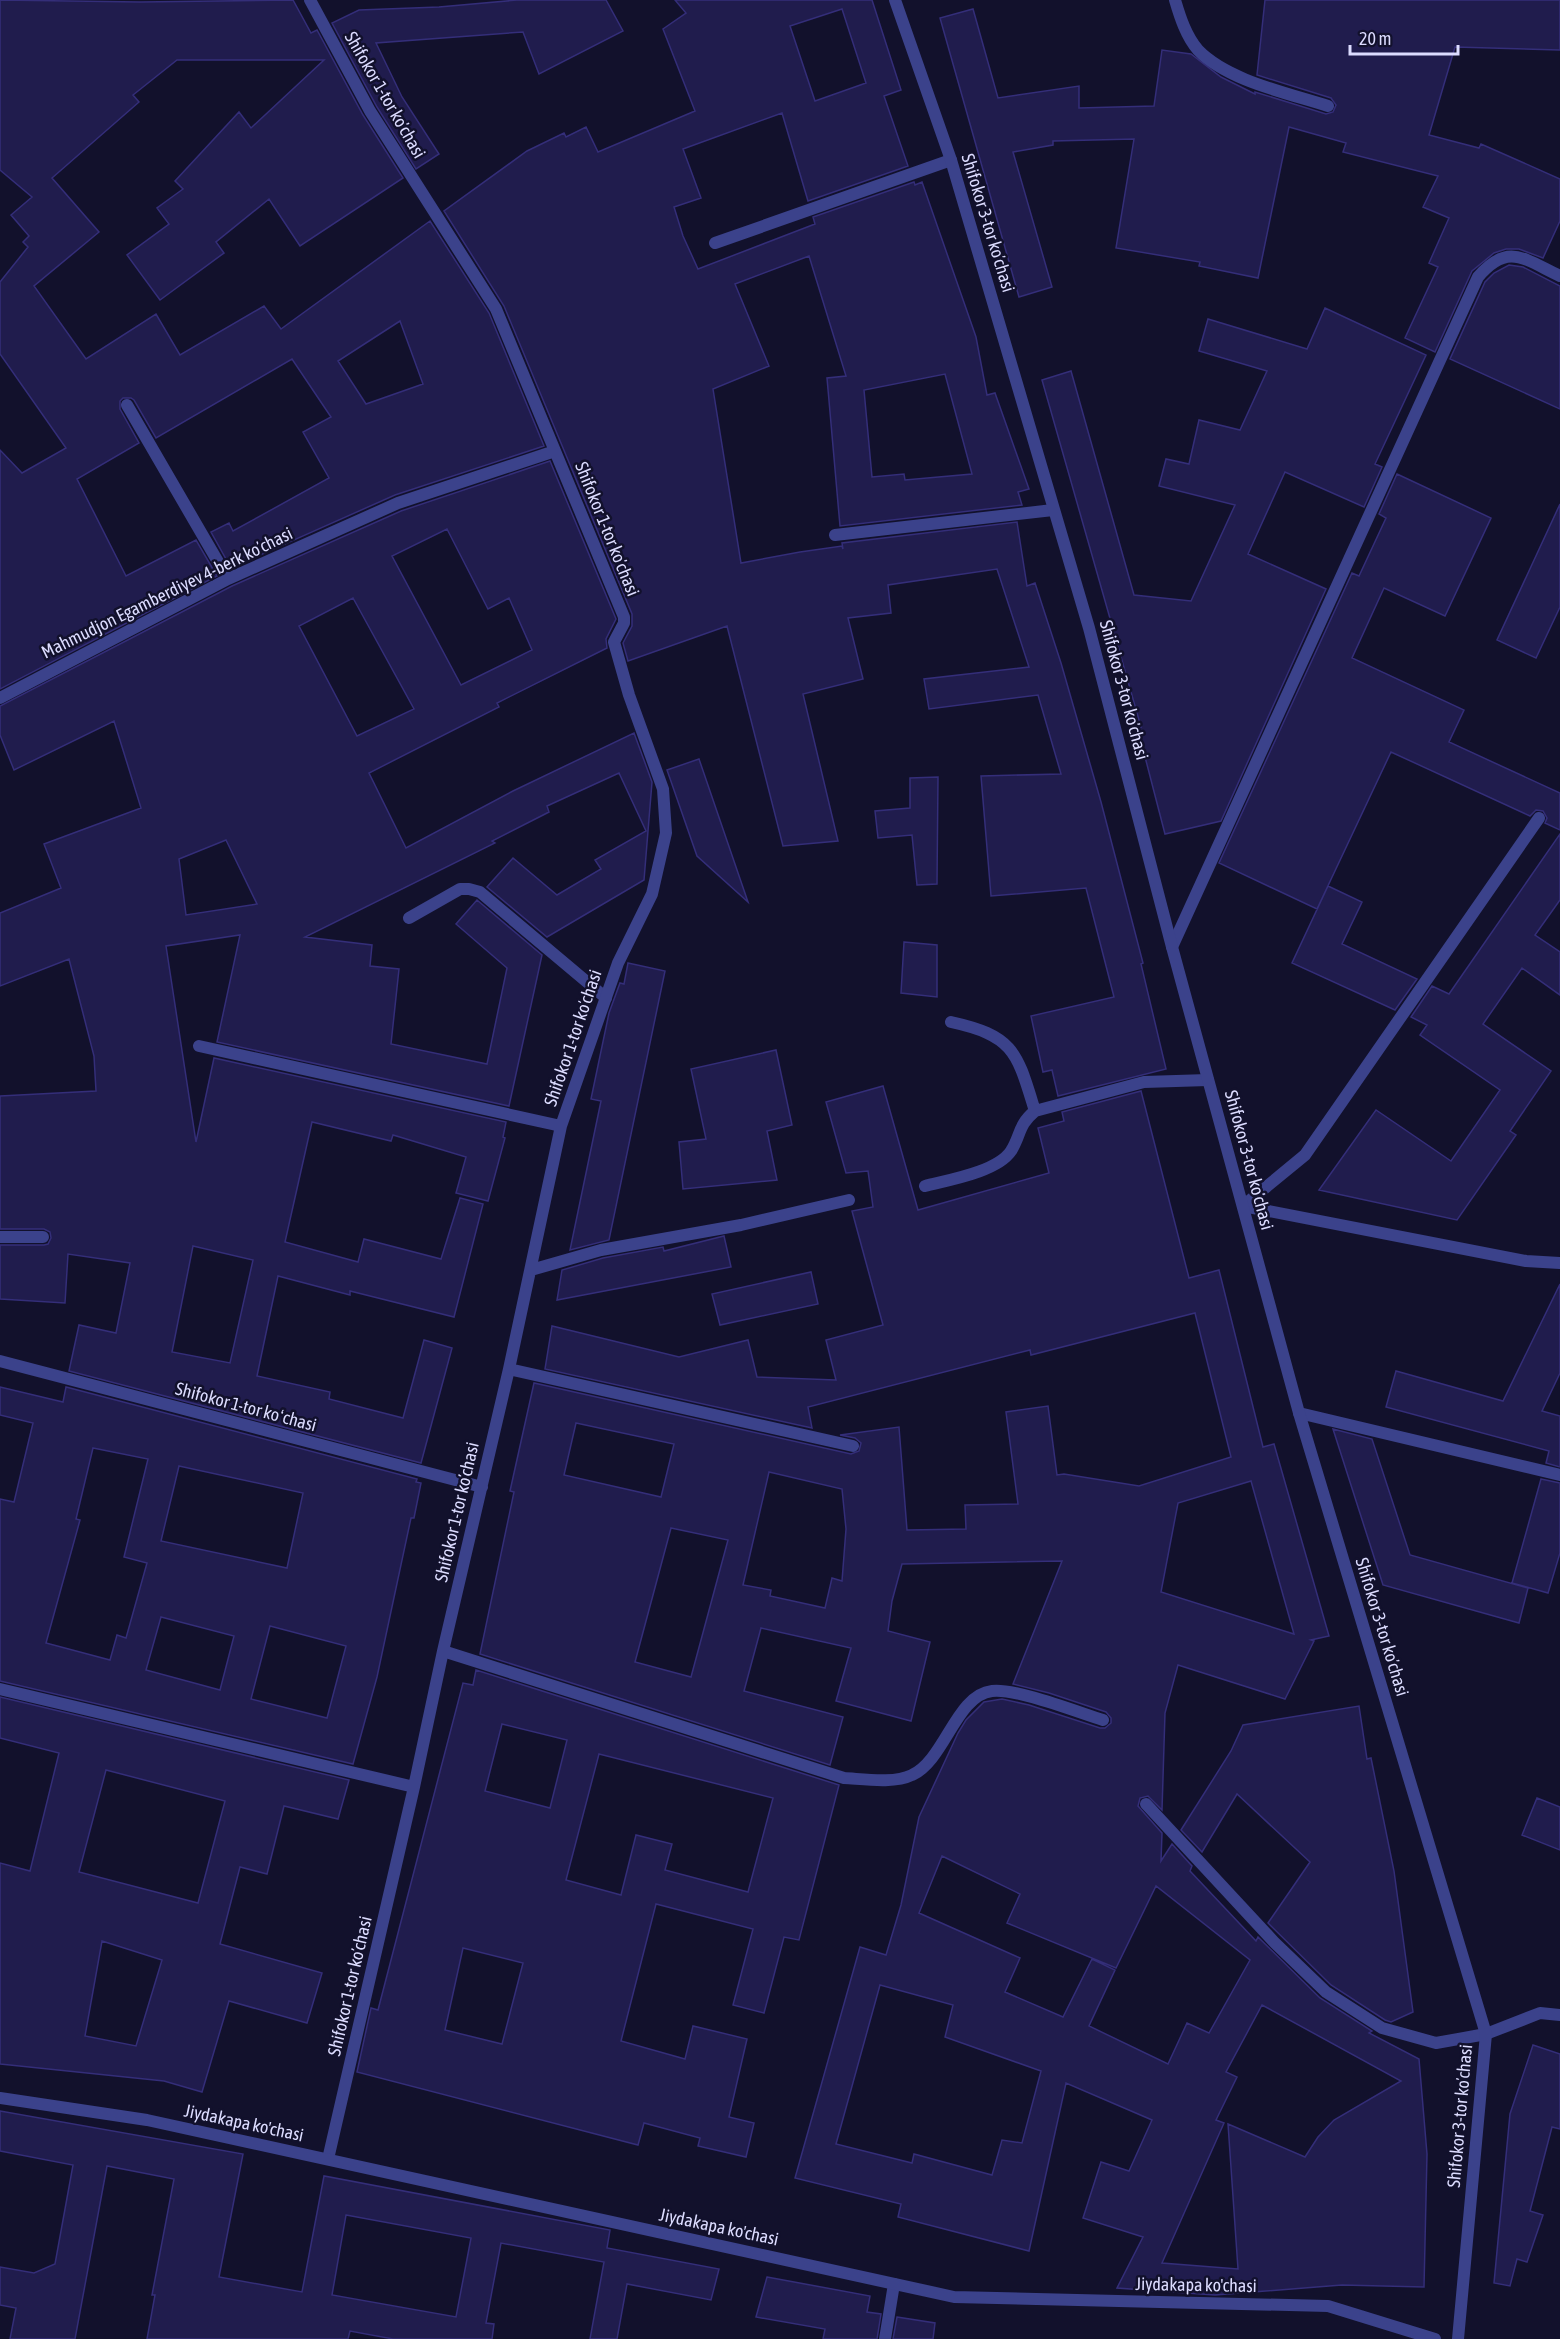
<svg xmlns="http://www.w3.org/2000/svg" width="1560" height="2339" viewBox="0 0 1560 2339" font-family="'Asap Condensed',sans-serif">
	<style>
		.building { fill: #201c4d; stroke: #342e79; stroke-width: 1.5; fill-rule: evenodd }
		.lines { fill: none; stroke-linecap: round; stroke-linejoin: round }
		.service { stroke: #3b428b; stroke-width: 12 }
		.minor { stroke: #3b428b; stroke-width: 12 }
		.tertiary { stroke: #3b428b; stroke-width: 12 }
		.labels { text-anchor: middle; stroke-width: 5; stroke-linejoin: round; paint-order: stroke }
		.street-label { font-size: 18px; fill: #dcdcff; stroke: #12112c }
	</style>
	<rect width="100%" height="100%" fill="#12112c"/>
	<path class="building" d="M 0,0 L 140,2 L 293,0 L 311,33 L 317,30 L 363,115 L 403,178 L 300,246 L 269,199 L 216,242 L 224,253 L 160,300 L 127,255 L 169,224 L 157,208 L 183,189 L 175,181 L 239,112 L 251,128 L 324,60 L 177,60 L 133,95 L 139,102 L 52,178 L 99,232 L 34,286 L 86,359 L 156,314 L 180,355 L 264,306 L 281,329 L 430,221 L 489,313 L 544,446 L 395,495 L 231,568 L 211,532 L 229,523 L 233,531 L 329,478 L 303,432 L 331,417 L 292,359 L 156,438 L 134,400 L 131,398 L 123,398 L 120,401 L 120,409 L 139,443 L 77,479 L 126,576 L 196,540 L 217,576 L 0,689 L 0,450 L 22,473 L 66,448 L 0,354 L 0,282 L 28,247 L 23,242 L 29,236 L 11,215 L 32,197 L 0,170 ZM 400,321 L 423,384 L 366,404 L 338,361 Z
		M 517,0 L 606,0 L 623,31 L 539,74 L 523,32 L 376,43 L 402,97 L 439,154 L 416,169 L 377,107 L 332,23 L 359,10 L 439,7 Z
		M 675,0 L 872,0 L 901,90 L 884,96 L 908,166 L 808,201 L 782,113 L 683,149 L 701,198 L 674,207 L 683,236 L 698,269 L 815,224 L 813,217 L 914,182 L 915,185 L 922,182 L 976,337 L 987,395 L 995,393 L 1029,489 L 1018,492 L 1022,505 L 840,526 L 827,378 L 846,376 L 809,256 L 735,284 L 769,366 L 713,389 L 741,563 L 800,552 L 842,546 L 843,549 L 842,543 L 1017,522 L 1027,586 L 1035,583 L 1061,663 L 1101,802 L 1143,963 L 1141,964 L 1166,1069 L 1058,1096 L 1052,1070 L 1043,1072 L 1031,1016 L 1114,997 L 1086,888 L 991,896 L 981,776 L 1061,774 L 1038,695 L 929,709 L 924,679 L 1029,667 L 997,569 L 888,585 L 891,613 L 848,618 L 863,679 L 803,694 L 838,841 L 783,846 L 727,626 L 628,661 L 623,643 L 632,626 L 632,614 L 504,306 L 444,211 L 527,151 L 564,133 L 566,137 L 586,127 L 598,152 L 695,111 L 663,29 L 686,13 ZM 842,9 L 866,83 L 815,101 L 790,26 ZM 945,374 L 972,474 L 905,480 L 904,474 L 872,477 L 864,390 Z
		M 1265,0 L 1560,0 L 1560,50 L 1455,47 L 1429,135 L 1479,148 L 1481,144 L 1560,179 L 1560,221 L 1543,258 L 1519,249 L 1506,249 L 1494,253 L 1472,271 L 1435,352 L 1405,338 L 1438,267 L 1429,263 L 1449,218 L 1423,207 L 1438,176 L 1343,152 L 1346,143 L 1289,127 L 1258,278 L 1199,266 L 1200,262 L 1116,248 L 1134,139 L 1053,141 L 1053,145 L 1013,152 L 1052,287 L 1019,297 L 940,18 L 973,9 L 998,98 L 1079,86 L 1079,108 L 1154,106 L 1162,50 L 1191,54 L 1221,77 L 1255,94 L 1255,92 L 1326,114 L 1333,112 L 1336,105 L 1331,98 L 1257,75 Z
		M 1509,265 L 1523,267 L 1560,286 L 1560,409 L 1450,359 L 1485,282 L 1494,273 Z
		M 1325,308 L 1426,355 L 1375,464 L 1382,467 L 1364,507 L 1285,472 L 1248,554 L 1326,589 L 1221,821 L 1165,834 L 1137,726 L 1141,727 L 1042,380 L 1071,371 L 1134,595 L 1191,601 L 1235,505 L 1159,486 L 1166,459 L 1189,464 L 1199,420 L 1240,430 L 1267,371 L 1199,351 L 1208,319 L 1307,349 Z
		M 550,461 L 616,619 L 606,639 L 607,648 L 497,703 L 499,707 L 369,773 L 406,848 L 513,791 L 634,733 L 652,782 L 644,880 L 547,937 L 487,887 L 513,858 L 557,895 L 601,869 L 595,860 L 646,831 L 619,773 L 547,806 L 549,812 L 492,841 L 495,843 L 305,937 L 372,945 L 370,966 L 399,969 L 391,1044 L 487,1064 L 507,968 L 456,924 L 477,900 L 542,955 L 509,1106 L 217,1042 L 240,935 L 166,946 L 196,1142 L 214,1058 L 506,1122 L 503,1137 L 505,1138 L 488,1201 L 456,1193 L 466,1157 L 393,1135 L 391,1141 L 312,1122 L 285,1242 L 358,1262 L 364,1239 L 441,1259 L 460,1198 L 483,1204 L 454,1317 L 350,1291 L 350,1295 L 278,1276 L 257,1376 L 330,1392 L 329,1399 L 403,1418 L 424,1340 L 452,1348 L 421,1463 L 69,1371 L 79,1325 L 116,1333 L 130,1263 L 68,1254 L 65,1303 L 0,1299 L 0,1245 L 44,1245 L 48,1244 L 51,1238 L 50,1232 L 44,1229 L 0,1229 L 0,1096 L 96,1091 L 94,1056 L 69,959 L 0,986 L 0,913 L 61,888 L 44,844 L 141,808 L 114,721 L 14,770 L 0,735 L 0,706 L 232,586 L 401,511 ZM 447,529 L 488,609 L 509,598 L 532,650 L 461,685 L 392,556 ZM 353,598 L 414,709 L 357,736 L 299,626 ZM 226,840 L 257,904 L 186,915 L 179,859 ZM 193,1246 L 253,1260 L 230,1363 L 172,1352 Z
		M 1397,474 L 1491,518 L 1445,616 L 1384,588 L 1352,658 L 1464,710 L 1449,742 L 1560,793 L 1560,830 L 1545,823 L 1547,818 L 1543,811 L 1536,810 L 1530,816 L 1391,752 L 1317,909 L 1219,863 L 1352,573 L 1359,576 L 1386,518 L 1379,514 Z
		M 1560,504 L 1560,607 L 1536,658 L 1497,640 Z
		M 699,759 L 748,902 L 697,856 L 667,770 Z
		M 938,777 L 937,884 L 917,885 L 912,835 L 878,838 L 875,811 L 910,808 L 910,778 Z
		M 1560,834 L 1560,900 L 1535,935 L 1560,952 L 1560,995 L 1522,968 L 1483,1024 L 1551,1071 L 1510,1131 L 1516,1135 L 1457,1220 L 1319,1190 L 1376,1110 L 1451,1161 L 1500,1090 L 1420,1035 L 1427,1025 L 1411,1017 L 1432,986 L 1449,994 Z
		M 1328,886 L 1362,902 L 1342,944 L 1417,979 L 1395,1010 L 1292,963 Z
		M 904,942 L 937,945 L 937,997 L 901,993 Z
		M 628,963 L 665,971 L 609,1240 L 570,1250 L 601,1101 L 591,1099 L 609,1013 L 620,983 L 624,984 Z
		M 776,1050 L 792,1125 L 767,1131 L 777,1180 L 683,1189 L 679,1142 L 706,1139 L 691,1069 Z
		M 883,1086 L 918,1210 L 1049,1173 L 1038,1128 L 1064,1121 L 1062,1112 L 1141,1091 L 1189,1278 L 1219,1270 L 1263,1447 L 1274,1444 L 1329,1636 L 1311,1640 L 1314,1641 L 1285,1699 L 1178,1665 L 1165,1713 L 1162,1810 L 1148,1796 L 1140,1798 L 1138,1806 L 1162,1833 L 1161,1861 L 1172,1844 L 1192,1866 L 1190,1871 L 1256,1941 L 1258,1937 L 1320,1998 L 1372,2031 L 1369,2033 L 1419,2059 L 1427,2154 L 1424,2287 L 1342,2285 L 1215,2295 L 1117,2288 L 1143,2237 L 1083,2218 L 1101,2162 L 1129,2171 L 1152,2120 L 1066,2083 L 1029,2251 L 898,2217 L 901,2204 L 795,2178 L 860,1947 L 886,1955 L 901,1905 L 919,1817 L 958,1733 L 966,1720 L 984,1702 L 1002,1699 L 1029,1705 L 1100,1728 L 1105,1728 L 1111,1723 L 1111,1718 L 1106,1712 L 1049,1693 L 1013,1684 L 1062,1561 L 902,1564 L 892,1601 L 888,1631 L 930,1642 L 911,1721 L 836,1701 L 851,1648 L 761,1628 L 744,1691 L 843,1717 L 830,1765 L 480,1654 L 514,1492 L 510,1491 L 534,1383 L 851,1454 L 859,1451 L 861,1443 L 855,1438 L 840,1435 L 899,1427 L 907,1530 L 966,1529 L 965,1505 L 1018,1504 L 1006,1412 L 1048,1406 L 1057,1475 L 1064,1474 L 1139,1486 L 1231,1457 L 1195,1313 L 1031,1355 L 1030,1350 L 808,1407 L 812,1428 L 545,1369 L 552,1326 L 679,1357 L 748,1340 L 757,1377 L 836,1380 L 826,1340 L 883,1325 L 852,1211 L 873,1207 L 868,1171 L 846,1173 L 826,1102 ZM 576,1423 L 674,1444 L 661,1497 L 564,1475 ZM 769,1472 L 842,1489 L 846,1529 L 842,1581 L 832,1578 L 825,1608 L 770,1596 L 771,1590 L 743,1585 ZM 1251,1481 L 1294,1634 L 1161,1592 L 1178,1503 ZM 671,1528 L 728,1540 L 691,1677 L 635,1662 ZM 942,1856 L 1020,1894 L 1007,1923 L 1116,1968 L 1156,1886 L 1250,1960 L 1209,2033 L 1187,2023 L 1168,2064 L 1089,2026 L 1115,1970 L 1092,1959 L 1063,2017 L 1005,1992 L 1020,1958 L 919,1913 ZM 880,1985 L 953,2005 L 945,2037 L 1041,2071 L 1022,2143 L 1002,2140 L 992,2175 L 914,2154 L 912,2163 L 836,2144 ZM 1262,2005 L 1401,2081 L 1334,2120 L 1318,2137 L 1305,2157 L 1228,2124 L 1238,2269 L 1162,2263 L 1224,2123 L 1216,2120 L 1237,2077 L 1226,2072 Z
		M 724,1236 L 731,1267 L 557,1300 L 562,1270 L 603,1258 L 663,1247 L 664,1251 Z
		M 811,1272 L 818,1304 L 720,1325 L 712,1294 Z
		M 1560,1284 L 1560,1373 L 1542,1411 L 1560,1416 L 1560,1467 L 1546,1463 L 1549,1451 L 1386,1407 L 1396,1371 L 1503,1401 Z
		M 0,1387 L 63,1402 L 66,1387 L 417,1479 L 416,1482 L 421,1483 L 414,1518 L 411,1518 L 377,1677 L 353,1764 L 0,1681 L 0,1499 L 14,1502 L 33,1423 L 0,1415 ZM 93,1448 L 148,1459 L 124,1557 L 147,1563 L 126,1638 L 117,1635 L 110,1660 L 46,1643 L 80,1520 L 76,1519 ZM 179,1466 L 303,1493 L 287,1568 L 161,1541 ZM 161,1617 L 234,1636 L 220,1690 L 146,1670 ZM 270,1626 L 346,1646 L 327,1718 L 251,1699 Z
		M 1333,1429 L 1372,1439 L 1410,1555 L 1528,1588 L 1519,1623 L 1383,1585 Z
		M 1541,1479 L 1560,1483 L 1560,1553 L 1548,1593 L 1512,1583 Z
		M 476,1670 L 839,1785 L 799,1940 L 784,1937 L 764,2013 L 733,2005 L 753,1929 L 656,1904 L 621,2041 L 685,2059 L 693,2026 L 747,2039 L 729,2117 L 754,2123 L 746,2157 L 698,2146 L 700,2138 L 644,2123 L 638,2145 L 357,2072 L 371,2008 L 378,2010 L 463,1683 L 473,1685 ZM 502,1724 L 567,1740 L 550,1808 L 485,1791 ZM 599,1754 L 773,1798 L 748,1892 L 665,1870 L 672,1844 L 636,1835 L 621,1895 L 566,1880 ZM 463,1948 L 523,1963 L 502,2044 L 445,2030 Z
		M 0,1697 L 349,1780 L 338,1819 L 284,1806 L 267,1874 L 240,1867 L 220,1944 L 322,1973 L 307,2023 L 229,2001 L 202,2092 L 164,2081 L 0,2064 L 0,1863 L 30,1871 L 59,1753 L 0,1738 ZM 106,1770 L 225,1801 L 198,1903 L 79,1872 ZM 102,1941 L 162,1960 L 136,2046 L 85,2036 Z
		M 1359,1706 L 1367,1759 L 1371,1758 L 1394,1871 L 1413,2012 L 1391,2022 L 1385,2020 L 1331,1985 L 1268,1923 L 1310,1862 L 1237,1794 L 1202,1852 L 1181,1830 L 1231,1751 L 1243,1725 Z
		M 1537,1798 L 1560,1807 L 1560,1850 L 1522,1835 Z
		M 1533,2045 L 1560,2054 L 1560,2129 L 1552,2127 L 1530,2211 L 1543,2215 L 1527,2262 L 1517,2259 L 1510,2286 L 1494,2283 L 1510,2114 Z
		M 0,2111 L 243,2154 L 219,2277 L 302,2292 L 324,2176 L 610,2230 L 607,2248 L 719,2269 L 711,2300 L 627,2284 L 617,2339 L 590,2339 L 604,2262 L 501,2243 L 486,2323 L 494,2324 L 492,2339 L 393,2339 L 350,2331 L 348,2339 L 147,2339 L 155,2295 L 152,2295 L 174,2179 L 107,2166 L 75,2339 L 10,2339 L 16,2308 L 0,2305 L 0,2267 L 34,2273 L 55,2264 L 73,2165 L 0,2151 ZM 346,2215 L 471,2238 L 456,2317 L 332,2295 Z
		M 767,2277 L 870,2296 L 867,2312 L 881,2314 L 877,2339 L 823,2339 L 825,2329 L 756,2317 Z
		M 897,2317 L 935,2323 L 933,2339 L 893,2339 Z"/>
	<g class="lines">
		<path class="service" d="M 1539,818 L 1305,1155 L 1243,1206 L 1526,1261 L 1560,1263
			M 409,918 L 460,889 L 469,889 L 480,892 L 606,998
			M 951,1022 C 1015,1036 1017,1053 1035,1111
			M 925,1186 C 948,1180 997,1172 1011,1151 C 1021,1135 1018,1125 1035,1111 L 1144,1082 L 1208,1080
			M 1486,2034 L 1540,2013 L 1560,2015"/>
		<path class="minor" d="M 310,0 L 370,111 L 496,309 L 624,617 L 624,623 L 614,642 L 629,695 L 663,789 L 666,833 L 652,894 L 618,963 L 561,1126 L 509,1369 L 443,1651 L 414,1787 L 328,2159
			M 1175,0 C 1180,17 1186,36 1198,50 C 1228,81 1288,93 1328,106
			M 715,243 L 951,160
			M 127,405 L 228,579
			M 835,535 L 1053,510
			M 0,698 L 228,579 L 398,503 L 555,451
			M 1172,947 L 1478,277 C 1508,242 1524,259 1560,276
			M 199,1046 L 561,1126
			M 0,1237 L 43,1237
			M 531,1270 L 601,1250 L 741,1225 L 849,1200
			M 0,1361 L 482,1487
			M 509,1369 L 853,1446
			M 1299,1413 L 1560,1475
			M 443,1651 L 844,1778 C 863,1779 894,1784 912,1775 C 945,1760 956,1695 992,1691 C 1016,1688 1077,1712 1103,1720
			M 0,1689 L 414,1787
			M 1146,1804 L 1274,1942 L 1326,1992 L 1382,2028 L 1436,2043 L 1486,2034
			M 885,2339 L 894,2284"/>
		<path class="tertiary" d="M 895,0 L 951,160 L 1089,628 L 1172,947 L 1299,1413 L 1486,2034 L 1458,2339
			M 0,2098 L 147,2120 L 954,2297 L 1328,2306 L 1435,2339"/>
	</g>
	<g class="labels">
		<g class="street-label">
			<text transform="translate(385 95) rotate(60)" y="6">Shifokor 1-tor koʼchasi</text>
			<text transform="translate(988 223) rotate(73)" y="6">Shifokor 3-tor koʼchasi</text>
			<text transform="translate(607 529) rotate(68)" y="6">Shifokor 1-tor koʼchasi</text>
			<text transform="translate(167 593) rotate(-26)" y="6">Mahmudjon Egamberdiyev 4-berk koʼchasi</text>
			<text transform="translate(1124 690) rotate(75)" y="6">Shifokor 3-tor koʼchasi</text>
			<text transform="translate(573 1038) rotate(-71)" y="6">Shifokor 1-tor koʼchasi</text>
			<text transform="translate(1249 1160) rotate(75)" y="6">Shifokor 3-tor koʼchasi</text>
			<text transform="translate(246 1407) rotate(15)" y="6">Shifokor 1-tor koʻchasi</text>
			<text transform="translate(457 1512) rotate(-77)" y="6">Shifokor 1-tor koʼchasi</text>
			<text transform="translate(1382 1627) rotate(73)" y="6">Shifokor 3-tor koʼchasi</text>
			<text transform="translate(350 1986) rotate(-77)" y="6">Shifokor 1-tor koʼchasi</text>
			<text transform="translate(1460 2116) rotate(-85)" y="6">Shifokor 3-tor koʼchasi</text>
			<text transform="translate(244 2123) rotate(12)" y="6">Jiydakapa ko'chasi</text>
			<text transform="translate(719 2227) rotate(12)" y="6">Jiydakapa ko'chasi</text>
			<text transform="translate(1196 2285) rotate(1)" y="6">Jiydakapa ko'chasi</text>
		</g>
	</g>
	<path d="M1350 45v9h108v-9" fill="none" stroke="#dcdcff" stroke-width="3"/>
	<text x="1359" y="45" font-size="18" fill="#dcdcff" stroke="#12112c" stroke-width="4.5" paint-order="stroke">20 m</text>
</svg>
